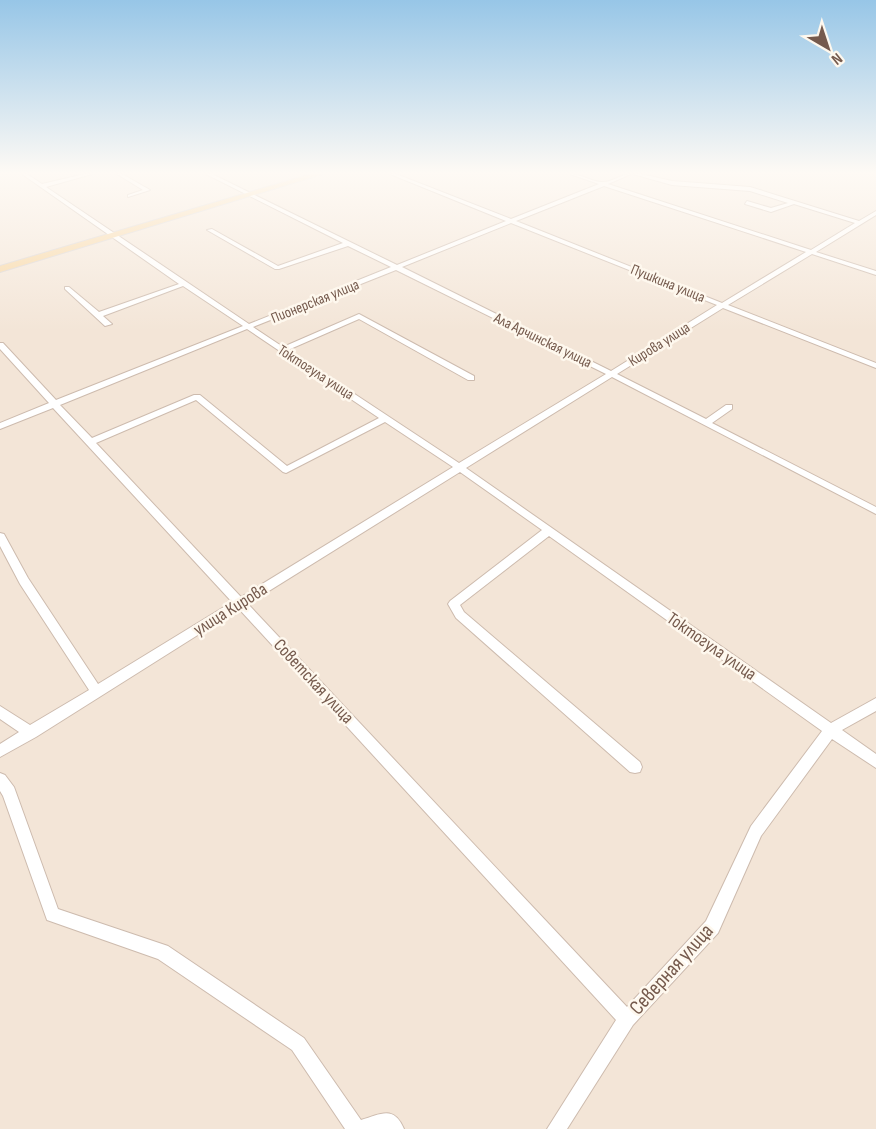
<svg xmlns="http://www.w3.org/2000/svg" width="876" height="1129" viewBox="0 0 876 1129" font-family="'Sofia Sans Condensed',sans-serif">
	<style>
		.residential { fill: #f3e5d7 }
		.lines { fill: none; stroke-linecap: round; stroke-linejoin: round }
		.minor-casing { stroke: #cdbbae; stroke-width: 2 }
		.primary-casing { stroke: #dbd4d1; stroke-width: 2 }
		.minor { fill: #fff; fill-rule: evenodd }
		.primary { fill: #f7d6a3; fill-rule: evenodd }
		.labels { text-anchor: middle; stroke-width: 5; stroke-linejoin: round; paint-order: stroke }
		.far-street-label { font-size: 15px; fill: #755a4d; stroke: #fef8ee }
		.street-label { font-size: 18px; fill: #755a4d; stroke: #fef8ee }
		.near-street-label { font-size: 21px; fill: #755a4d; stroke: #fef8ee }
	</style>
	<rect width="100%" height="100%" fill="#fcf4e8"/>
	<path class="residential" d="M 0,174 L 876,174 L 876,1129 L 0,1129 Z"/>
	<g class="lines">
		<g class="minor-casing">
			<path id="minor" d="M 22,174 L 27,174 L 42,184 L 85,174 L 92,174 L 46,187 L 249,324 L 391,267 L 348,246 L 279,269 L 275,269 L 207,230 L 212,229 L 278,266 L 343,243 L 206,174 L 212,174 L 397,265 L 506,221 L 390,174 L 396,174 L 511,219 L 599,184 L 570,174 C 581,174 594,183 603,182 C 613,182 621,174 631,174 L 608,184 L 811,250 L 855,223 L 794,204 L 771,212 L 745,204 L 747,201 L 771,208 L 788,203 L 750,191 L 672,185 L 633,174 L 641,174 L 672,181 L 750,187 L 859,221 L 876,211 L 876,215 L 816,252 L 876,271 L 876,275 L 812,254 L 728,305 L 876,363 L 876,368 L 723,308 L 617,374 L 706,419 L 726,405 L 732,405 L 732,409 L 712,423 L 876,507 L 876,514 L 612,377 L 466,468 L 831,723 L 876,698 L 876,711 L 842,730 L 876,754 L 876,768 L 832,739 L 761,836 L 718,933 L 633,1025 L 567,1129 L 547,1129 L 616,1020 L 239,609 L 36,737 L 0,757 L 0,744 L 19,732 L 0,719 L 0,706 L 30,725 L 89,690 L 20,584 L 0,546 L 0,533 L 4,534 L 28,578 L 98,684 L 232,602 L 53,408 L 0,429 L 0,423 L 49,403 L 0,349 L 0,343 L 3,343 L 56,400 L 243,326 L 183,286 L 103,316 L 112,324 L 105,326 L 65,289 L 65,287 L 69,287 L 99,312 L 179,284 ZM 604,186 L 806,252 L 722,303 L 516,221 ZM 511,223 L 717,305 L 611,371 L 402,267 ZM 396,270 L 606,374 L 459,463 L 288,350 L 359,319 L 468,380 L 474,380 L 474,376 L 359,314 L 283,347 L 253,327 ZM 247,329 L 379,418 L 287,466 L 200,395 L 194,395 L 92,438 L 60,405 ZM 196,400 L 283,472 L 286,473 L 385,422 L 453,467 L 241,597 L 96,443 ZM 460,472 L 542,530 L 450,601 L 448,604 L 456,618 L 630,772 L 635,773 L 640,772 L 642,767 L 640,762 L 464,612 L 460,605 L 549,536 L 822,731 L 751,826 L 706,921 L 627,1007 L 248,604 Z
				M 117,174 L 122,174 L 150,190 L 128,197 L 128,195 L 143,190 Z
				M 0,773 L 5,775 L 14,787 L 58,909 L 168,946 L 304,1038 L 361,1120 C 381,1114 394,1105 404,1129 L 345,1129 L 292,1050 L 158,959 L 47,920 L 3,796 L 0,791 Z"/>
		</g>
		<g class="primary-casing">
			<path id="primary" d="M 311,174 L 323,174 L 0,272 L 0,266 Z"/>
		</g>
		<use href="#minor" class="minor"/>
		<use href="#primary" class="primary"/>
	</g>
	<linearGradient id="sky" x2="0" y2="1"><stop stop-color="#97c6e7"/><stop offset="0.52" stop-color="#fefaf5"/><stop offset="1" stop-color="#fefaf5" stop-opacity="0"/></linearGradient>
	<rect width="876" height="332" fill="url(#sky)"/>
	<g class="labels">
		<g class="far-street-label">
			<text transform="translate(668 283) rotate(22)" y="5">Пушкина улица</text>
			<text transform="translate(315 301) rotate(-22)" y="5">Пионерская улица</text>
			<text transform="translate(543 340) rotate(26)" y="5">Ала Арчинская улица</text>
			<text transform="translate(659 344) rotate(-32)" y="5">Кирова улица</text>
			<text transform="translate(316 372) rotate(33)" y="5">Токтогула улица</text>
		</g>
		<g class="street-label">
			<text transform="translate(230 609) rotate(-32)" y="6">улица Кирова</text>
			<text transform="translate(712 646) rotate(35)" y="6">Токтогула улица</text>
			<text transform="translate(314 681) rotate(47)" y="6">Советская улица</text>
		</g>
		<g class="near-street-label">
			<text transform="translate(671 969) rotate(-48)" y="7">Северная улица</text>
		</g>
	</g>
	<g transform="translate(828 48) rotate(141)" stroke="#fef8ee" stroke-width="4.5" paint-order="stroke">
	<path d="M0-4.5L10 22L0 15L-10 22Z" fill="#755a4d"/>
	<text y="-9" font-size="16" font-weight="bold" text-anchor="middle" fill="#755a4d">N</text>
	</g>
</svg>
